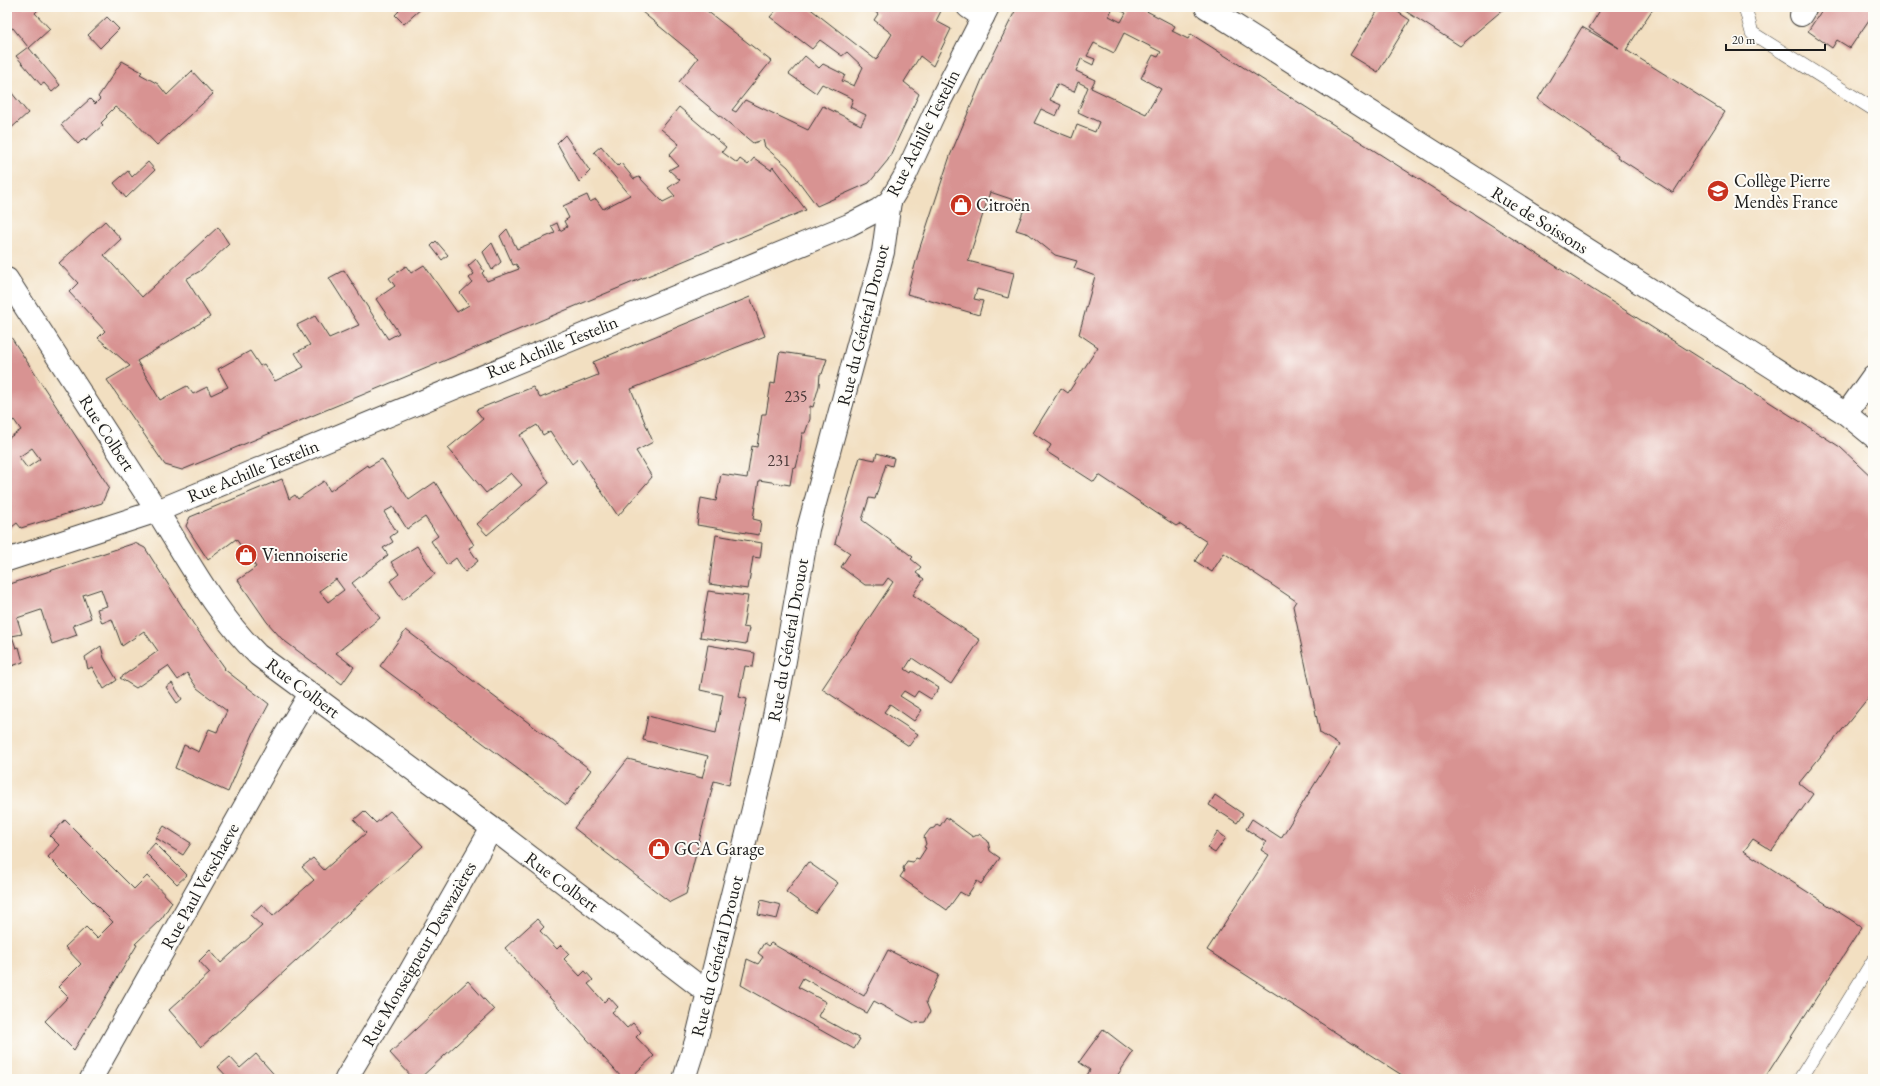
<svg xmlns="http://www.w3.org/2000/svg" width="1880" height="1086" viewBox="0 0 1880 1086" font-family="'EB Garamond',serif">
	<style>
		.building { fill: #d89392; fill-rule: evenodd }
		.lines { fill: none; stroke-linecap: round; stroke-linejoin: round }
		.lane-casing { stroke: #3c3935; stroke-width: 14 }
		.street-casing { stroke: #3c3935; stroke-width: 24 }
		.secondary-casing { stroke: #3c3935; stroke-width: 24 }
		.lane { stroke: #fff; stroke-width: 13 }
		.street { stroke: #fff; stroke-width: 22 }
		.secondary { stroke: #fff; stroke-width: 22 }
		.labels { text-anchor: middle; stroke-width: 4; stroke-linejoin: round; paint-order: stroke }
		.number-label { font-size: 16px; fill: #4b3a3a }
		.street-label { font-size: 18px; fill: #1c1c1c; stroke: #fdfcf7 }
		.poi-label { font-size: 18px; fill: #1c1c1c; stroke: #fdfcf7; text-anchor: start }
	</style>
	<rect width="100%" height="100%" fill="#fdfcf7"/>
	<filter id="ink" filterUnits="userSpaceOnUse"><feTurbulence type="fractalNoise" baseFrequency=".025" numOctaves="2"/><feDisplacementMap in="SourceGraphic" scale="8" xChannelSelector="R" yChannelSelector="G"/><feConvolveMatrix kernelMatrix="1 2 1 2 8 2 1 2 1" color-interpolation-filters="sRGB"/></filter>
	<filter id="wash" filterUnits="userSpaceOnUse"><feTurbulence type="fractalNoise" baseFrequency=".012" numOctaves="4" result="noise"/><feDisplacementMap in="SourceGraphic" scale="16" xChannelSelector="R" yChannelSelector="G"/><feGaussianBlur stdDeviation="0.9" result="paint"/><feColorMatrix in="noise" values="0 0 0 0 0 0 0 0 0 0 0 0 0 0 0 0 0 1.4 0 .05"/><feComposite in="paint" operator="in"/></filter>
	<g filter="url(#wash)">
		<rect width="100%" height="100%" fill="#f2dfc1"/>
		<g id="blocks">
			<path class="building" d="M 7,7 L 41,7 L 35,13 L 50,29 L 29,48 L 60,85 L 52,92 L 44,83 L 41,85 L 16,56 L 28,47 L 13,28 L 7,31 Z
				M 396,7 L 423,7 L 404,24 L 395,15 L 399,11 Z
				M 636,7 L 702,7 L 771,61 L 732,110 L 736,112 L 745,100 L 808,130 L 823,106 L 861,125 L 866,115 L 850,107 L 853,99 L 822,84 L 816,93 L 789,74 L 805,56 L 819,68 L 823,64 L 845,75 L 842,81 L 854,86 L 863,67 L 847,52 L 842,56 L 820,40 L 812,49 L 770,17 L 779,7 L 808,7 L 876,60 L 892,34 L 874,20 L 878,14 L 868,7 L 943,7 L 936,21 L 951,29 L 933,66 L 920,56 L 904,82 L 919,94 L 888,160 L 869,183 L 817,206 L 788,167 L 765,147 L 763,140 L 753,143 L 679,82 L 698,58 Z
				M 1017,7 L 1139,7 L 1175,26 L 1172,31 L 1188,39 L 1191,34 L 1840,447 L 1873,478 L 1873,692 L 1799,783 L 1813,794 L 1772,851 L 1753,839 L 1744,851 L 1862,927 L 1764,1079 L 1408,1079 L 1207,950 L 1269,855 L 1261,850 L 1266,842 L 1246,829 L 1252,819 L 1281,838 L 1339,745 L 1320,733 L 1293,606 L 1296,601 L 1224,553 L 1212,572 L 1195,561 L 1207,542 L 1179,524 L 1176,526 L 1099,475 L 1094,482 L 1047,452 L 1051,445 L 1033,433 L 1061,388 L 1068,393 L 1098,347 L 1079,334 L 1095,276 L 1074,268 L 1077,261 L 1055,255 L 1029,234 L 1016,230 L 1026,204 L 990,192 L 968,261 L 1014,273 L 1008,298 L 977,289 L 974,299 L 983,301 L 979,315 L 907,294 L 920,247 L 950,156 L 986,70 ZM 1113,7 L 1126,13 L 1121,22 L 1109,16 ZM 1124,33 L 1161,52 L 1158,57 L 1153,55 L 1141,78 L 1161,89 L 1146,114 L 1091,88 L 1095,80 L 1076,71 L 1081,59 L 1093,65 L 1095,59 L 1087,56 L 1094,43 L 1114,53 ZM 1078,82 L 1088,87 L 1078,112 L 1099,122 L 1095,132 L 1077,125 L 1072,138 L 1034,123 L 1041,109 L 1056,116 L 1061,105 L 1050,100 L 1057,84 L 1074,92 Z
				M 1380,7 L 1390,7 L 1410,20 L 1378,72 L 1350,55 Z
				M 1399,7 L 1506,7 L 1460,46 Z
				M 1602,7 L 1654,7 L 1626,50 L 1725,112 L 1673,193 L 1617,157 L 1618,155 L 1538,99 L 1582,27 L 1619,48 L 1589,28 Z
				M 1824,7 L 1873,7 L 1873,14 L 1850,48 L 1837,40 L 1832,48 L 1808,31 Z
				M 107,17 L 119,29 L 100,48 L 88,35 Z
				M 122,61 L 142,72 L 140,74 L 158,84 L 167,95 L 192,71 L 213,94 L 157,145 L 131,118 L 115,107 L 106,116 L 107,117 L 101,123 L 103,125 L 86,140 L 84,138 L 78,144 L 61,125 L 90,99 L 95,104 L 100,99 L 98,97 Z
				M 7,87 L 28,113 L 7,132 Z
				M 679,107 L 726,147 L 722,152 L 737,163 L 740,159 L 748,165 L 754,158 L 771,170 L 773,167 L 806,210 L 182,470 L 165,465 L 107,380 L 130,366 L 98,338 L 105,331 L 69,292 L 78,283 L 59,263 L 105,221 L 121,239 L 104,255 L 142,297 L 218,227 L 229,244 L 200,271 L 186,279 L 210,317 L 137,361 L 160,400 L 187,386 L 193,394 L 207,387 L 211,395 L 228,387 L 218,369 L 250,351 L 260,366 L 264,364 L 275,381 L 304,367 L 295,353 L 310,345 L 297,325 L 315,316 L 329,338 L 359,325 L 329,278 L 344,270 L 388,339 L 399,333 L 376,299 L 395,286 L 389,278 L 406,266 L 411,273 L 424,265 L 457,312 L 469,305 L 460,293 L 472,282 L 469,278 L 474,274 L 468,266 L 476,259 L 484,271 L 482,273 L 487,281 L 519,269 L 516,264 L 513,265 L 500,236 L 507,229 L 517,249 L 555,233 L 551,226 L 557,223 L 560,231 L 567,227 L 564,221 L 569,218 L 563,206 L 587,195 L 590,202 L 596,199 L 603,209 L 630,195 L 594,152 L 601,146 L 618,166 L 621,163 L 634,179 L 639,177 L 663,202 L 675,196 L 668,188 L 680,180 L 669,170 L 678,165 L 669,155 L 679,144 L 661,129 Z
				M 565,135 L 590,171 L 579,182 L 557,143 Z
				M 148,162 L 155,170 L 126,198 L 114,183 L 128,171 L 132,177 Z
				M 436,241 L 448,255 L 442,260 L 431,246 Z
				M 492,243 L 501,262 L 492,270 L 483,252 Z
				M 750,297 L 765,336 L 631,389 L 653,442 L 636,451 L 652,477 L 618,516 L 579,458 L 572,464 L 550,431 L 543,435 L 537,425 L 520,435 L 549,483 L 487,535 L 477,524 L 522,485 L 511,473 L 486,493 L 448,448 L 483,419 L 476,410 L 533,387 L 540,398 L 598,375 L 593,362 Z
				M 7,331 L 109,487 L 102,503 L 21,528 L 17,523 L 7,531 L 7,439 L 21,430 L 14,420 L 7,425 ZM 32,448 L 40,459 L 27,468 L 19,457 Z
				M 781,352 L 827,359 L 822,374 L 820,374 L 819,386 L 813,407 L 810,406 L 810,419 L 805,433 L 802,433 L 800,451 L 796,468 L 793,467 L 790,485 L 759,480 L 753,519 L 761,521 L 759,535 L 697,525 L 701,498 L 716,501 L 721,474 L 747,478 L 752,446 L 757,447 L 762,414 L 766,414 L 771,383 L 775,384 L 779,354 Z
				M 877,453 L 894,458 L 892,466 L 886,464 L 875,499 L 869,498 L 862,520 L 913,557 L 911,559 L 921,567 L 916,573 L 924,579 L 913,595 L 980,640 L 951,684 L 912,658 L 905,669 L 911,673 L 912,671 L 939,688 L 931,699 L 918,691 L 914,697 L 904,691 L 900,696 L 922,710 L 914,721 L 890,704 L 884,712 L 918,734 L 909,746 L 822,689 L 893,582 L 888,578 L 883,585 L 865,585 L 841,567 L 850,553 L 835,543 L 860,457 L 875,460 Z
				M 382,459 L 409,500 L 435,482 L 474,545 L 469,548 L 478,561 L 465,572 L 456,558 L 447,565 L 431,541 L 438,536 L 425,517 L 407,529 L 393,507 L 384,512 L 397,532 L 390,537 L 393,542 L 383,548 L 388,555 L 352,583 L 380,618 L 336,653 L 354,667 L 342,684 L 282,639 L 267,622 L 238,580 L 256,567 L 236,539 L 208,560 L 186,526 L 190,517 L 282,479 L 289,499 L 295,495 L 298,499 L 324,481 L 330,491 L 367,465 L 368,467 ZM 336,579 L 344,590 L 328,602 L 319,591 Z
				M 716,535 L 762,543 L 760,558 L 753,557 L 748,589 L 709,584 Z
				M 135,543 L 145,548 L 194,625 L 225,668 L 224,669 L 269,704 L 254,732 L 228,792 L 175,768 L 184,745 L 199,752 L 209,729 L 217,732 L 227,711 L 197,688 L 187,673 L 178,680 L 168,666 L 136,688 L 120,678 L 158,651 L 144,631 L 122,646 L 112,619 L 102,623 L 97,609 L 107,606 L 101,589 L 83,595 L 91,618 L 73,625 L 77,635 L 52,644 L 41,610 L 17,618 L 22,634 L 12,636 L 16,648 L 19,647 L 23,662 L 12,666 L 10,660 L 7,661 L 7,585 Z
				M 417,546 L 435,574 L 403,600 L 390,581 L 399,574 L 391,562 Z
				M 708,591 L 748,596 L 743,627 L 749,628 L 746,644 L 700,637 Z
				M 406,630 L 591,770 L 566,805 L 380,666 Z
				M 708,645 L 755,653 L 753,667 L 745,666 L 739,697 L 747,699 L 729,785 L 714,781 L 686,894 L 670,902 L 574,828 L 628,759 L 702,778 L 708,756 L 643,740 L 648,716 L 716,733 L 723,695 L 700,690 Z
				M 101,646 L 104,658 L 117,680 L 104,689 L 92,667 L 88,669 L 85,657 Z
				M 172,683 L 182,699 L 177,703 L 166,687 Z
				M 1215,795 L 1243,814 L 1237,823 L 1209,805 Z
				M 364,811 L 376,823 L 390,811 L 423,846 L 201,1047 L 169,1010 L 210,973 L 199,961 L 210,950 L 221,963 L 262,926 L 250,915 L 262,904 L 273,916 L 314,880 L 302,867 L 313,858 L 324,870 L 366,833 L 354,820 Z
				M 946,817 L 973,837 L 979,834 L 988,841 L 990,851 L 1000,858 L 981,884 L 977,881 L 967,896 L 960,892 L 947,910 L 900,877 L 904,871 L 903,868 L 907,861 L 913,862 L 916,858 L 919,859 L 926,848 L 924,847 L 926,844 L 924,837 L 930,829 L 934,828 L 937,824 L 940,826 Z
				M 65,820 L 134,889 L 147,876 L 172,902 L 162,918 L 135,944 L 137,945 L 74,1050 L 45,1021 L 68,997 L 58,987 L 81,964 L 65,947 L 86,927 L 97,938 L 113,922 L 48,857 L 59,845 L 50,836 Z
				M 164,826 L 191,843 L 183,855 L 156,838 Z
				M 1218,832 L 1226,838 L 1215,853 L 1207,848 Z
				M 155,843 L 187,875 L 177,884 L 146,853 Z
				M 808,862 L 838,883 L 815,913 L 786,892 Z
				M 761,900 L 781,905 L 777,919 L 758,915 Z
				M 537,919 L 544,927 L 540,931 L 557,949 L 561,945 L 569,954 L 564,959 L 580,976 L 585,971 L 593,980 L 588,984 L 604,1002 L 609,997 L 618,1007 L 612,1012 L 627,1028 L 633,1023 L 641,1032 L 636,1037 L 654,1056 L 629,1079 L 623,1079 L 505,948 Z
				M 764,943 L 768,946 L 771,943 L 864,996 L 888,950 L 939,975 L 926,1002 L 930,1012 L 925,1022 L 914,1023 L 874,1001 L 867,1013 L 803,978 L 798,987 L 826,1002 L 818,1016 L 860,1039 L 854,1049 L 741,985 L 747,959 L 758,964 L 763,957 L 758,953 Z
				M 468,981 L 494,1010 L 419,1079 L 410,1079 L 412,1077 L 390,1053 Z
				M 1103,1029 L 1133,1052 L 1115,1079 L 1085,1079 L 1090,1070 L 1079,1062 Z
				M 256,1054 L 278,1079 L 229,1079 L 218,1067 L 230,1057 L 240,1068 Z"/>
		</g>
	</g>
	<g filter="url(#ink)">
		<use href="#blocks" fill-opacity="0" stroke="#3c3935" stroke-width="1"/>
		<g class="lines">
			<g class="lane-casing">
				<path id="lane" d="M 1745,7 L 1752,33 L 1873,109
					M 1800,1079 L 1873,961"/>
			</g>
			<g class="street-casing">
				<path id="street" d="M 968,7 L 983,17
					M 1206,7 L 1821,398 L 1846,414 L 1873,436
					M 1801,15 L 1806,7
					M 1846,414 L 1873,376
					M 157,511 C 188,560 216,614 258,655 L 492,828 L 708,993
					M 91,1079 L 277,749 L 310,694
					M 346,1079 L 403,984 L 492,828
					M 684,1079 L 696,1041 L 765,760 L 783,672 L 808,529 L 883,252 L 890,201"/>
			</g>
			<g class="secondary-casing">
				<path id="secondary" d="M 7,279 L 157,511
					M 7,560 L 157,511 L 849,225 L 878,210 L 890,201 L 905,176 L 939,103 L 988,7"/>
			</g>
			<use href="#lane" class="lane"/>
			<use href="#street" class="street"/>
			<use href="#secondary" class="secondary"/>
		</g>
	</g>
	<defs>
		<g id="school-disc" transform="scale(1.15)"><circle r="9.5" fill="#c8321e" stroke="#fdfcf7"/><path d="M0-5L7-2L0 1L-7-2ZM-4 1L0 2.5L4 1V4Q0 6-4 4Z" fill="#fff"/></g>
		<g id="shop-disc" transform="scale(1.15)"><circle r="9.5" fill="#c8321e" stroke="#fdfcf7"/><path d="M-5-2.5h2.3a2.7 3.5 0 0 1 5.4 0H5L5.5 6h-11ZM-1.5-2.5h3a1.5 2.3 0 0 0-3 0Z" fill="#fff"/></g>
	</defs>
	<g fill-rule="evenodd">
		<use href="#school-disc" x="1718" y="191"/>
		<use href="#shop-disc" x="961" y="205"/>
		<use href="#shop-disc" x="246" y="555"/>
		<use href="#shop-disc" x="659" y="849"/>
	</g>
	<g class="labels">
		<g class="number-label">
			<text x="796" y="402">235</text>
			<text x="779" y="466">231</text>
		</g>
		<g class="street-label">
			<text transform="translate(923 133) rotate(-63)" y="6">Rue Achille Testelin</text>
			<text transform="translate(1540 220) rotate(32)" y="6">Rue de Soissons</text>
			<text transform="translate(863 325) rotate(-76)" y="6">Rue du Général Drouot</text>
			<text transform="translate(552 347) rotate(-22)" y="6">Rue Achille Testelin</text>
			<text transform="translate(107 433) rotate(57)" y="6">Rue Colbert</text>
			<text transform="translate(253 471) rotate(-22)" y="6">Rue Achille Testelin</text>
			<text transform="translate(788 640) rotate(-80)" y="6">Rue du Général Drouot</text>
			<text transform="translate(303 688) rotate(37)" y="6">Rue Colbert</text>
			<text transform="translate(562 882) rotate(37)" y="6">Rue Colbert</text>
			<text transform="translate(200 886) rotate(-61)" y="6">Rue Paul Verschaeve</text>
			<text transform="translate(419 954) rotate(-60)" y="6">Rue Monseigneur Deswazières</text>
			<text transform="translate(717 956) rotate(-76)" y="6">Rue du Général Drouot</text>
		</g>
		<g class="poi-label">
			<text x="1734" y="187">Collège Pierre<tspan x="1734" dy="21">Mendès France</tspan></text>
			<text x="976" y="211">Citroën</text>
			<text x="262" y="561">Viennoiserie</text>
			<text x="674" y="855">GCA Garage</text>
		</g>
	</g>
	<rect width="1880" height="1086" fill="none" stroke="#fdfcf7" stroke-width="24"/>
	<path d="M1726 44v6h99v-6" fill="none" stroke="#1c1c1c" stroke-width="2"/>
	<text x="1732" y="44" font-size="12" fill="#1c1c1c" stroke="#fdfcf7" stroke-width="3" paint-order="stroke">20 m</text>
</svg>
